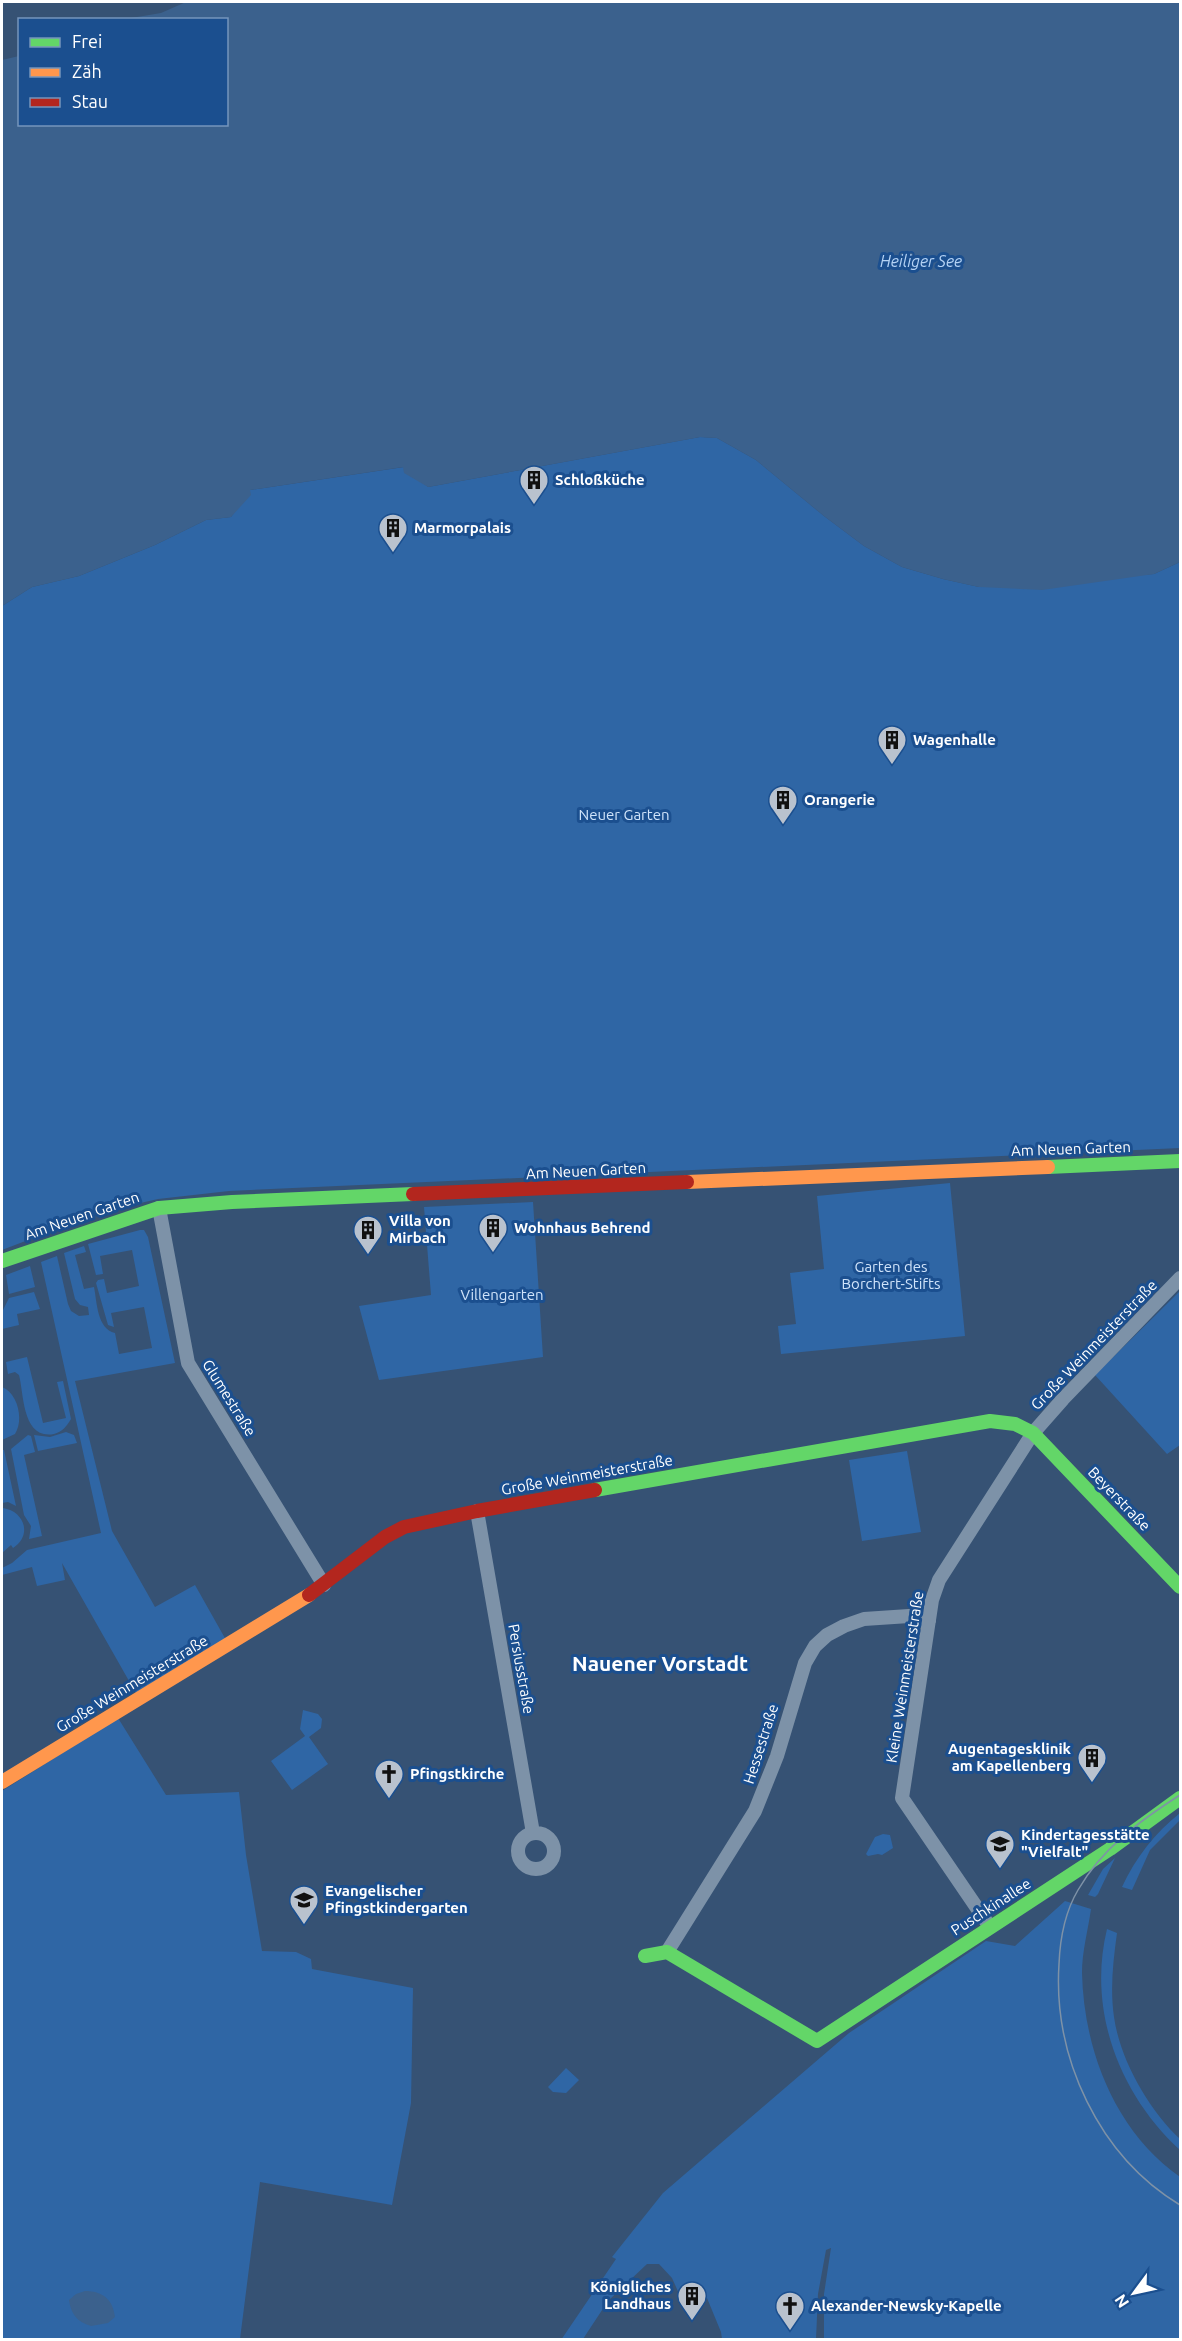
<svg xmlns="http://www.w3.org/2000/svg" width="1182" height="2341" viewBox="0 0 1182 2341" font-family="Ubuntu,sans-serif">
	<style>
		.green { fill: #2f66a5 }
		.water { fill: #3b618d }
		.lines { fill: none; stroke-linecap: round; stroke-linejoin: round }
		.street { stroke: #7d92a8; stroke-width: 14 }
		.fast { stroke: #63d668; stroke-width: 14 }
		.slow { stroke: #ff974d; stroke-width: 14 }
		.jam { stroke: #b3261e; stroke-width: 14 }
		.tram { stroke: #7e92a7; stroke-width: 1.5 }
		.labels { text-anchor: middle; stroke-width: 6; stroke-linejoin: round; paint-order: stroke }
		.poi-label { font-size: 15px; font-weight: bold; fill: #fff; stroke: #1b4f8f; text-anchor: start }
		.park-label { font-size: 15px; fill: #cfe3fa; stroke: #1b4f8f }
		.street-label { font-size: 15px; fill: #fff; stroke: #1b4f8f }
		.water-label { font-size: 16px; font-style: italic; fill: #b5d3f5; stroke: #1b4f8f }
		.district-label { font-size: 21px; font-weight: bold; fill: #fff; stroke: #1b4f8f }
	</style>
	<rect width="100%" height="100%" fill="#365274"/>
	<path class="green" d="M 700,437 L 717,438 L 756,460 L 824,516 L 864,546 L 902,567 L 943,579 L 979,587 L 1154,574 L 1180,562 L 1180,1148 L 229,1191 L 158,1199 L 101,1212 L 2,1250 L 2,606 L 32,587 L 79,576 L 155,545 L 206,520 L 231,517 L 250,490 L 404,467 L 428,487 Z
		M 950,1183 L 965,1336 L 781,1354 L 778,1326 L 796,1324 L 790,1273 L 824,1269 L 817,1196 Z
		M 533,1202 L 543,1357 L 379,1380 L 359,1306 L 431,1295 L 424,1207 Z
		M 140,1230 L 144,1230 L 148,1237 L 175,1363 L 75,1381 L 112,1531 L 155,1607 L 195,1585 L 226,1640 L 137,1695 L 62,1563 L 65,1580 L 37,1586 L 32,1567 L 2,1575 L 2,1568 L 12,1563 L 27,1550 L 101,1533 L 41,1262 L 57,1256 L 68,1304 L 71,1311 L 79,1316 L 89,1315 L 88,1307 L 80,1305 L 75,1299 L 64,1253 L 84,1246 L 86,1252 L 75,1255 L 84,1289 L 94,1287 C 97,1302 97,1329 115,1333 L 119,1354 L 152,1348 L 144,1307 L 111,1313 L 114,1327 L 108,1325 L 96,1283 L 98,1280 L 104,1279 L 107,1293 L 139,1286 L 132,1250 L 100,1256 L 103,1274 L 96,1275 L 88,1244 Z
		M 30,1266 L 35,1287 L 9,1294 L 6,1275 Z
		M 1180,1291 L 1180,1445 L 1167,1454 L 1095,1375 Z
		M 34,1292 L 40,1309 L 17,1314 L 19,1325 L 2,1329 L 2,1312 L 9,1298 Z
		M 27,1357 L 43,1423 L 66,1418 L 57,1382 L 63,1381 L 71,1419 C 67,1426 62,1432 54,1434 C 22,1440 24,1394 19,1375 L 15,1372 L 8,1374 L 6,1362 Z
		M 2,1387 C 18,1393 24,1420 15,1434 L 2,1440 Z
		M 66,1432 L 74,1435 L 77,1443 L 38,1451 L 34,1435 L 50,1437 Z
		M 28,1435 L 31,1436 L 35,1452 L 24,1455 L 42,1536 L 29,1539 L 31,1526 L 24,1515 L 11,1449 Z
		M 2,1450 L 4,1450 L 16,1506 L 8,1502 L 2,1503 Z
		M 907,1451 L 921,1532 L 862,1541 L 849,1460 Z
		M 3,1508 C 24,1511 33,1535 13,1548 L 11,1545 L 2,1553 Z
		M 303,1710 L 318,1714 L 322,1719 L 321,1728 L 309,1737 L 328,1764 L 292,1790 L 271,1761 L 305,1736 L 300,1729 Z
		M 118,1718 L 166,1795 L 239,1792 L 246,1855 L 262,1951 L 296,1952 L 311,1959 L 312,1969 L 413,1988 L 411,2103 L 392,2205 L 260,2182 L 240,2339 L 2,2340 L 2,1791 Z
		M 1180,1813 L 1180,1820 L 1150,1850 L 1132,1890 L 1122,1887 C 1136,1857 1155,1833 1180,1813 Z
		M 883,1834 L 890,1835 L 893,1848 L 882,1855 L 878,1854 L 868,1856 L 866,1854 L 875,1837 Z
		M 1115,1858 L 1098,1894 L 1095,1897 L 1088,1895 L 1103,1869 Z
		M 1065,1901 L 1091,1909 C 1088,1930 1082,1952 1082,1973 C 1084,2051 1115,2131 1180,2177 L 1180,2339 L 824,2339 L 824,2294 L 831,2248 L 826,2250 L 818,2294 L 816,2339 L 722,2339 L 721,2332 L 707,2298 L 685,2307 L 672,2278 L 659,2264 L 647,2264 L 608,2301 L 583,2339 L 561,2340 L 616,2259 L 612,2257 L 663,2193 L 849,2033 L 986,1941 L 1015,1946 Z
		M 1107,1929 L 1117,1933 C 1113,1962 1110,1989 1114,2017 C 1120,2060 1149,2110 1180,2139 L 1180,2150 C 1120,2095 1087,2011 1107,1929 Z
		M 566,2068 L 579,2080 L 566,2093 L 553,2092 L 548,2087 Z"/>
	<path class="water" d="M 186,2 L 1180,2 L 1180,562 L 1154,574 L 1042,590 L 979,587 L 943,579 L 902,567 L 864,546 L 824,516 L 756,460 L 717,438 L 700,437 L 428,487 L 404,473 L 403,467 L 250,490 L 251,495 L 231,517 L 206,520 L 155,545 L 79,576 L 32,587 L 2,606 L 2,60 L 19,56 L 20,124 L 226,124 L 226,20 L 125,19 L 161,13 Z
		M 85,2291 C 102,2291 113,2299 115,2317 L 108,2323 L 91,2326 C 77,2322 71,2314 69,2300 L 76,2294 Z"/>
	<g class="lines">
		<path class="street" d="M 159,1208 L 188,1363 L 324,1585
			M 477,1511 L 533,1833
			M518 1851a18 18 0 1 1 36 0a18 18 0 1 1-36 0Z
			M 990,1927 L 902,1798 L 932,1600 L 939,1580 L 1033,1433 L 1063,1399 L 1180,1278
			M 667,1952 L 755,1811 L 777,1756 L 805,1663 L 815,1646 L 827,1635 L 844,1626 L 864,1619 L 909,1616 L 929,1621"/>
		<path class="fast" d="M 1048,1167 L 1180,1161
			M 2,1261 L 159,1208 L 232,1202 L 413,1194
			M 595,1490 L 990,1421 L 1015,1424 L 1033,1433 L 1180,1587
			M 645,1956 L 667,1952 L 817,2041 L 1110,1849 L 1180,1798"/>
		<path class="slow" d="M 687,1182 L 1048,1167
			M 2,1782 L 309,1595"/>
		<path class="jam" d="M 413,1194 L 687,1182
			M 309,1595 L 385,1537 L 404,1527 L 477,1511 L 595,1490"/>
		<path class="tram" d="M 1180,1795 C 1141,1820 1102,1848 1078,1890 C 1065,1912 1060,1939 1059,1964 C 1053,2058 1099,2156 1180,2205"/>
	</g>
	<defs>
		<g id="building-pin" transform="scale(1.5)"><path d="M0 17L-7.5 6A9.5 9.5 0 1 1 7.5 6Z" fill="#b9c2ce" stroke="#1b4f8f"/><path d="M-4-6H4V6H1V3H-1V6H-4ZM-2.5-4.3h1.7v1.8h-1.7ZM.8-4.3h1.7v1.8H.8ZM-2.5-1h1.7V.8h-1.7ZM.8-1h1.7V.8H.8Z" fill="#111"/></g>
		<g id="church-pin" transform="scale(1.5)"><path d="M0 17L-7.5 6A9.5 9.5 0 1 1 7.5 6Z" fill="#b9c2ce" stroke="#1b4f8f"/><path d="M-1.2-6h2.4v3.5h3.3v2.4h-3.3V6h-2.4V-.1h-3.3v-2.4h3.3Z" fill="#111"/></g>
		<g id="school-pin" transform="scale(1.5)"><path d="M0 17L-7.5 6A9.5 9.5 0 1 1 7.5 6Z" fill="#b9c2ce" stroke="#1b4f8f"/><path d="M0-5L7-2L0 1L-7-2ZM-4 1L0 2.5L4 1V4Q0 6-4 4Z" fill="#111"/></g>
	</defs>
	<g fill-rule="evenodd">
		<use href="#building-pin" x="534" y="480"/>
		<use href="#building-pin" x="393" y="528"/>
		<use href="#building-pin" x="892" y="740"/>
		<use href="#building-pin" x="783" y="800"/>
		<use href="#building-pin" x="493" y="1228"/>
		<use href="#building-pin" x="368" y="1230"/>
		<use href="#building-pin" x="1092" y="1758"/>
		<use href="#church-pin" x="389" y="1774"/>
		<use href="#school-pin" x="1000" y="1844"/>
		<use href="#school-pin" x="304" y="1900"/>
		<use href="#building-pin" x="692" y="2296"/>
		<use href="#church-pin" x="790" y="2306"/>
	</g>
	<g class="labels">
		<g class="poi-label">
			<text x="555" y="485">Schloßküche</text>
			<text x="414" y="533">Marmorpalais</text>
			<text x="913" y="745">Wagenhalle</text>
			<text x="804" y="805">Orangerie</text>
			<text x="389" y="1226">Villa von<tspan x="389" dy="17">Mirbach</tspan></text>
			<text x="514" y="1233">Wohnhaus Behrend</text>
			<text x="1071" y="1754" text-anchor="end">Augentagesklinik<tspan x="1071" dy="17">am Kapellenberg</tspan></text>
			<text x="410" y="1779">Pfingstkirche</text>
			<text x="1021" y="1840">Kindertagesstätte<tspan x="1021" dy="17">"Vielfalt"</tspan></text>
			<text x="325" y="1896">Evangelischer<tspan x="325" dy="17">Pfingstkindergarten</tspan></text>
			<text x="671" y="2292" text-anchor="end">Königliches<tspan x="671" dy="17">Landhaus</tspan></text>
			<text x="811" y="2311">Alexander-Newsky-Kapelle</text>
		</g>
		<g class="park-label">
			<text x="624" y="820">Neuer Garten</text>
			<text x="891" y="1272">Garten des<tspan x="891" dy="17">Borchert-Stifts</tspan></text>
			<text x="502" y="1300">Villengarten</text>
		</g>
		<g class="street-label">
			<text transform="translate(1071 1149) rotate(-2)" y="5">Am Neuen Garten</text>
			<text transform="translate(586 1171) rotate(-3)" y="5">Am Neuen Garten</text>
			<text transform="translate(82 1216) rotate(-19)" y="5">Am Neuen Garten</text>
			<text transform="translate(1094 1345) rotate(-46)" y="5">Große Weinmeisterstraße</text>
			<text transform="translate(229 1398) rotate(58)" y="5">Glumestraße</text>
			<text transform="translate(587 1475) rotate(-10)" y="5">Große Weinmeisterstraße</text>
			<text transform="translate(1119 1499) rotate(46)" y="5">Beyerstraße</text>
			<text transform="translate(521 1669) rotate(80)" y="5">Persiusstraße</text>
			<text transform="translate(905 1677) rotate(-81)" y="5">Kleine Weinmeisterstraße</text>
			<text transform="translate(132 1684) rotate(-31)" y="5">Große Weinmeisterstraße</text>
			<text transform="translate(761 1744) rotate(-72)" y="5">Hessestraße</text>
			<text transform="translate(991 1907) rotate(-33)" y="5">Puschkinallee</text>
		</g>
		<g class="water-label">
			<text x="921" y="267">Heiliger See</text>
		</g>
		<g class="district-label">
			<text x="660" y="1671">Nauener Vorstadt</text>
		</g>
	</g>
	<rect width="1182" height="2341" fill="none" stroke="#ffffff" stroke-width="6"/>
	<rect x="18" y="18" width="210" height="108" fill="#1b4f8f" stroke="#7695bc" stroke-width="1.5"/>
	<rect x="30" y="38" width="30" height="9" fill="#63d668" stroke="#7695bc" stroke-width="1.5"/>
	<text x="72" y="48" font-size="18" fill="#ffffff">Frei</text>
	<rect x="30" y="68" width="30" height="9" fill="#ff974d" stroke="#7695bc" stroke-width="1.5"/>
	<text x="72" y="78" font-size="18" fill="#ffffff">Zäh</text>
	<rect x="30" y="98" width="30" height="9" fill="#b3261e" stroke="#7695bc" stroke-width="1.5"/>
	<text x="72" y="108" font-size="18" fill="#ffffff">Stau</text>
	<g transform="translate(1134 2293) rotate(237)" stroke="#1b4f8f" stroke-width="4.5" paint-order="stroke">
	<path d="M0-4.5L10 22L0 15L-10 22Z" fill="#ffffff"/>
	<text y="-9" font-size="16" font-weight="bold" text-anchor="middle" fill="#ffffff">N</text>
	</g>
</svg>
